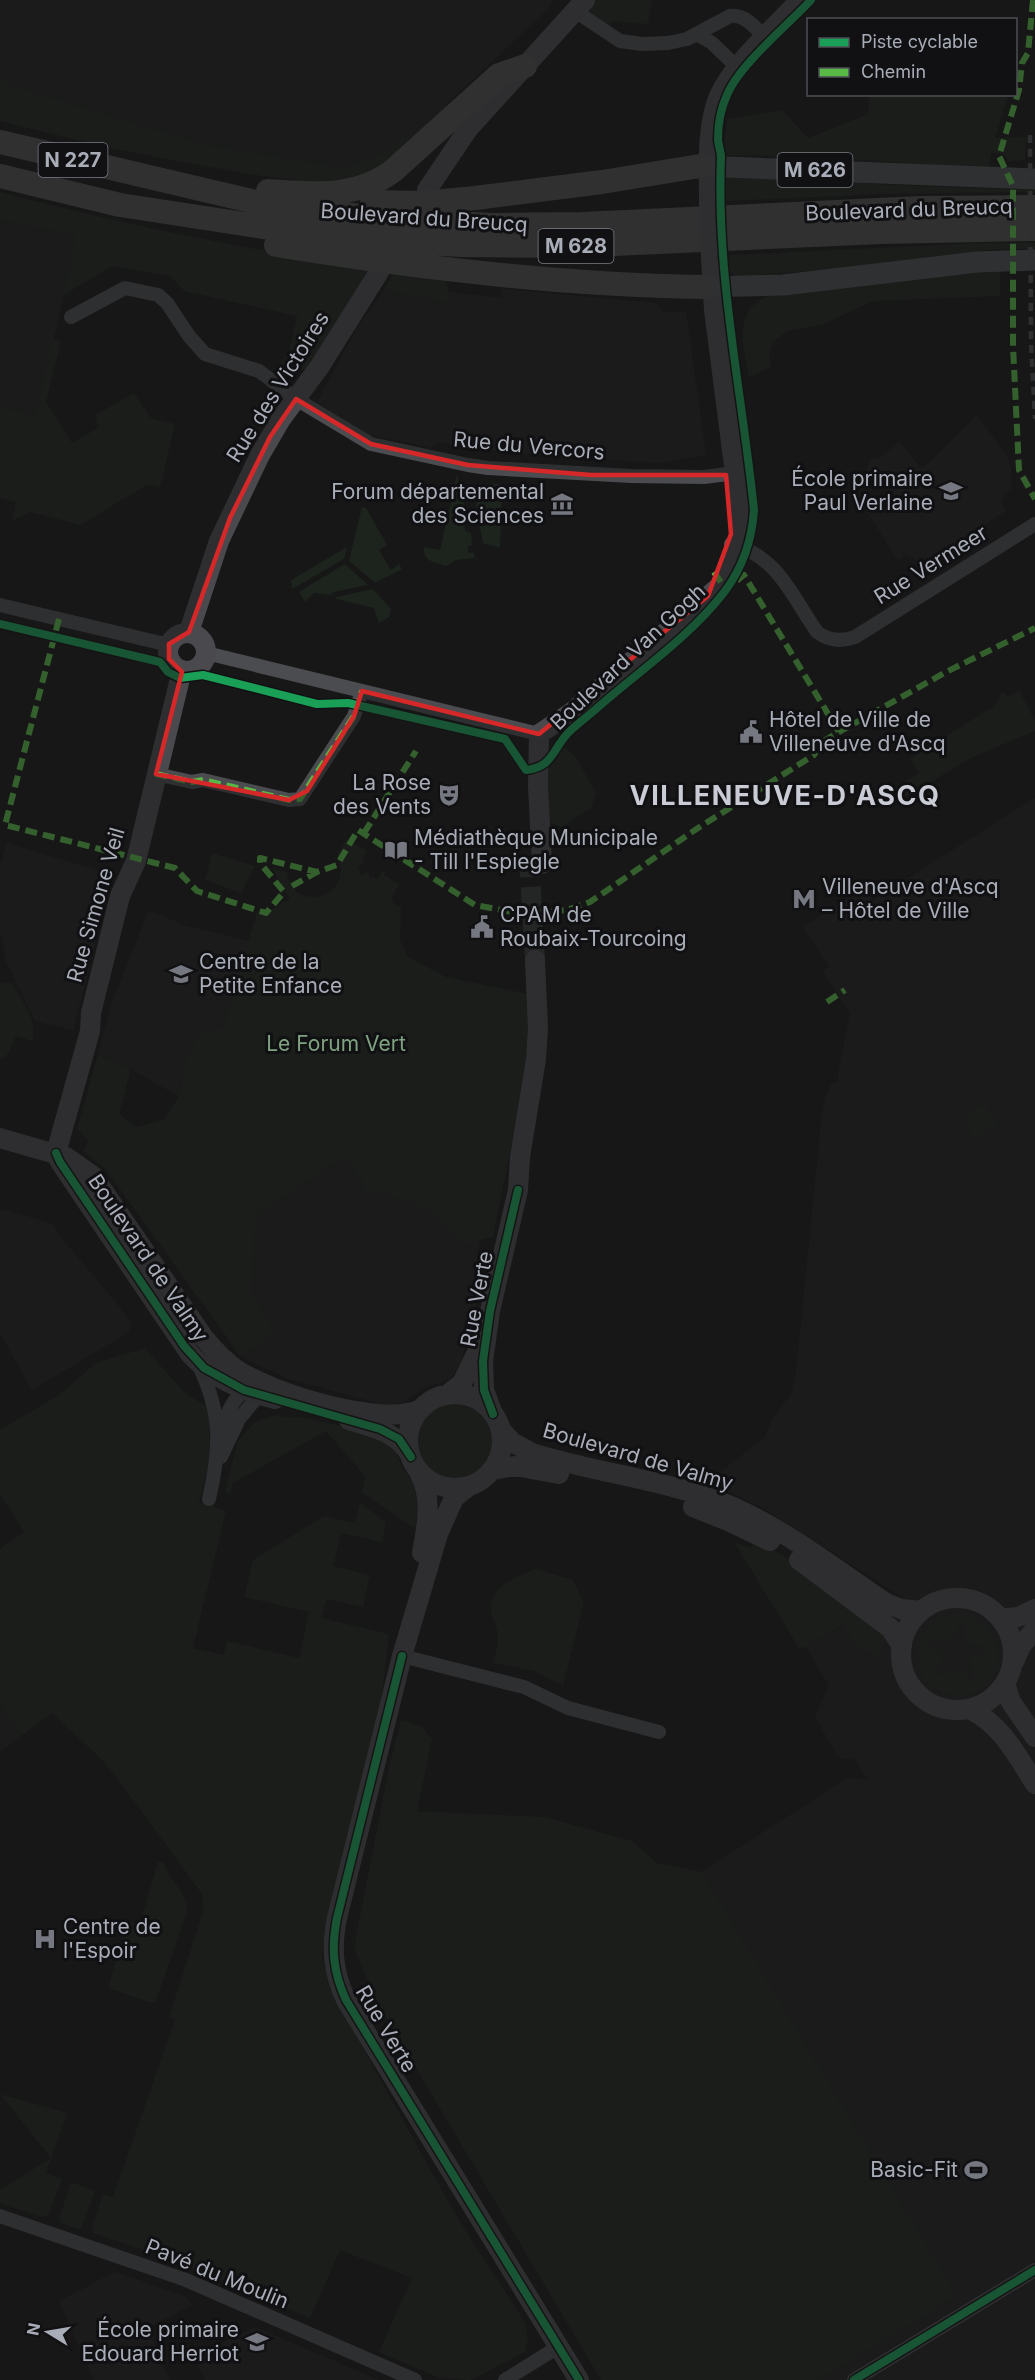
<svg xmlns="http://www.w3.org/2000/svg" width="1035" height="2380" viewBox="0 0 1035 2380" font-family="Inter,sans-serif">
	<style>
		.built { fill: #212123 }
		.green { fill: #1d241e; fill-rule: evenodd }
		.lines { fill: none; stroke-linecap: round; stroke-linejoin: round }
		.secondary-tunnel { stroke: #343537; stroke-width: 20; stroke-dasharray: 20 10; stroke-linecap: butt }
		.street { stroke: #4b4c50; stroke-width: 14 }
		.secondary { stroke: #4a4a4e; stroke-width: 20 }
		.primary { stroke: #4d4f52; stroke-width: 21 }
		.highway { stroke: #4e4e51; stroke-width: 24 }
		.rail { stroke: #4b4c4f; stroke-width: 4.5; stroke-dasharray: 8 6; stroke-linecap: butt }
		.secondary-bridge { stroke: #4a4a4e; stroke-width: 20 }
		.quiet { stroke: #58b947; stroke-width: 6; stroke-dasharray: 12 6; stroke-linecap: butt }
		.cycleway-casing { stroke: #111113; stroke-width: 11 }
		.cycleway { stroke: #1a9f57; stroke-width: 8 }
		.marked { fill: none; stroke: #d62828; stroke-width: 4.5; stroke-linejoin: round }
		.labels { text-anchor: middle; stroke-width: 6; stroke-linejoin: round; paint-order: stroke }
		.shield { fill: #111113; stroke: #7b7e86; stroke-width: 1.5 }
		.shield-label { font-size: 20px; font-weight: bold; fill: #a8adb8 }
		.street-label { font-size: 21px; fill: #a8adb8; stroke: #111113 }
		.poi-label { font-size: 21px; fill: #a8adb8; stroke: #111113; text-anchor: start }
		.park-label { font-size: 21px; fill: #7fa381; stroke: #111113 }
		.district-label { font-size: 27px; font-weight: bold; letter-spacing: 1.5px; fill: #c9ccd4; stroke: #111113 }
	</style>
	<rect width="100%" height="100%" fill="#171717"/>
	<path class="built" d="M 0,0 L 554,0 L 548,9 L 420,129 L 380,154 L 347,168 L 203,144 L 14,86 L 0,79 Z
		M 0,220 L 76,236 L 72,263 L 35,415 L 0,407 Z
		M 502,289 L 656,303 L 663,312 L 686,312 L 706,455 L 659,463 L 491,451 L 468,449 L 439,442 L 432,448 L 367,434 L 317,402 L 356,330 L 384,290 L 450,303 L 448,292 L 502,298 Z
		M 977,415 L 1007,456 L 1011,469 L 1011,490 L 1002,495 L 1004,499 L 1001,502 L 1006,511 L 920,565 L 914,557 L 910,559 L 907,555 L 898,561 L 863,505 L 879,495 L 882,500 L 893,492 L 886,481 L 867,472 L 870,459 L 878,459 L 899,442 L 922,469 Z
		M 1035,798 L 1035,2380 L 818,2380 L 957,2296 L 702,1872 L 847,1778 L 868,1780 L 854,1758 L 842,1759 L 836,1753 L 815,1717 L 829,1685 L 806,1647 L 844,1625 L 905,1596 L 896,1593 L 762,1507 L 731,1493 L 704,1485 L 765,1437 L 773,1418 L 791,1394 L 796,1374 L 822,1114 L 825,1097 L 831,1085 L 839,1081 L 838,1074 L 850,1013 L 823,971 L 829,966 L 803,927 L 864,889 L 872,901 Z
		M 7,843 L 113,875 L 73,1030 L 35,1021 L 6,961 L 0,930 L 0,865 Z
		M 149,910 L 186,926 L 249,941 L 223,1028 L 186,1060 L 178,1096 L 131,1069 L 98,1054 L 111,1005 Z
		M 344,1157 L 364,1182 L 363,1191 L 397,1197 L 420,1206 L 442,1220 L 464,1243 L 480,1240 L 476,1263 L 486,1265 L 461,1362 L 452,1377 L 441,1383 L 430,1385 L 405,1401 L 385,1405 L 289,1379 L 241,1357 L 276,1332 L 251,1293 L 257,1214 Z
		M 6,1210 L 53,1224 L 64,1241 L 118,1305 L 131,1324 L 129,1332 L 32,1390 L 0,1333 L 0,1212 Z
		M 0,1703 L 21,1736 L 0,1752 Z
		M 115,2272 L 184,2296 L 192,2305 L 147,2328 L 170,2380 L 94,2380 L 59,2301 Z
		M 255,2327 L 369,2376 L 378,2380 L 205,2380 L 194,2357 Z"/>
	<path class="green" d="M 595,0 L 652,0 L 648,24 L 612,21 L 609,28 L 585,12 Z
		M 0,79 L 14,86 L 203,144 L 347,168 L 380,154 L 420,129 L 446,105 L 448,114 L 386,170 L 341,186 L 262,176 L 187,163 L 102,146 L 0,121 Z
		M 869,94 L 1008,95 L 995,138 L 1026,137 L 1025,160 L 1008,161 L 1004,154 L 991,153 L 989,168 L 813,157 L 727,155 L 724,144 L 727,119 L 782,110 L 808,138 L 868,114 Z
		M 726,175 L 893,185 L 1035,190 L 1035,192 L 882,194 L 726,201 Z
		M 0,192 C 123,224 247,250 372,268 L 315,364 C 302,372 290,376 275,371 L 289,351 L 297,316 L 184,291 L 170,276 L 112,266 L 64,295 L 76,236 L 0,220 Z
		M 981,243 L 1035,243 L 1035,249 L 996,249 L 826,270 L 736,276 L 730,272 L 729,255 Z
		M 1000,269 L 1000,296 L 873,301 L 824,324 L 787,331 L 772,343 L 769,354 L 771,367 L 749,377 C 745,357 737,328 750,309 C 753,304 761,300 765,297 Z
		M 395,270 L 446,280 L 450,303 L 384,290 Z
		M 53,339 L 61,341 L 46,402 L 72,443 L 98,428 L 95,415 L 134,393 L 151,418 L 175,424 L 160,487 L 148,484 L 81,525 L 30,512 L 12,521 L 16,502 L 0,498 L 0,407 L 35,415 Z
		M 457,474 L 469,524 L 464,524 L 465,530 L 471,533 L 472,545 L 468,546 L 468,553 L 473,552 L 475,558 L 456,560 L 446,566 C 434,562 423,562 424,547 L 440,550 Z
		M 486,484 L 502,484 L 500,548 L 483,543 L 476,505 Z
		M 362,507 L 366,508 L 387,545 L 379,550 L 391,570 L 399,564 L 402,569 L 375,583 L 349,561 Z
		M 347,547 L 344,559 L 292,589 L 291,580 Z
		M 345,564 L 368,585 L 333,592 L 331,595 L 314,593 L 305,602 L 299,592 Z
		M 373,589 L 391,609 L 389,617 L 379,623 L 374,608 L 336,599 L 336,597 Z
		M 1019,690 L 1035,721 L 1035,731 L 973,757 L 902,799 L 895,787 L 919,773 L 910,759 L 994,706 L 1003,691 L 1008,697 Z
		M 563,746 L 575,756 L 596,793 L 591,808 L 561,827 L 548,821 L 547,771 Z
		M 347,839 L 367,851 L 363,859 L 365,861 L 358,867 L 360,870 L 359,874 L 364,875 L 366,872 L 369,874 L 369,879 L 373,877 L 377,879 L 383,870 L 386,871 L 384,875 L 399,885 L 391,898 L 393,900 L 392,902 L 401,908 L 400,940 L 408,957 L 446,977 L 528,994 L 528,1044 L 513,1138 L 493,1237 L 464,1244 C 437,1211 405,1195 363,1191 L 364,1182 L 344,1157 L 257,1214 L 251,1293 L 276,1332 L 241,1357 L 106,1170 L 83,1151 L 89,1141 L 77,1129 L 98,1054 L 131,1069 L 119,1114 L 136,1127 L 164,1120 L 178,1098 L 186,1060 L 199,1033 L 223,1028 L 258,909 L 268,911 L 290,899 L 272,868 L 287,872 C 293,915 356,898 337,855 Z
		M 212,853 L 255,866 L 241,893 L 205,880 Z
		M 3,982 L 11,983 L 14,987 C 24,1004 38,1020 32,1041 L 16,1036 L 8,1054 L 0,1060 L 0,984 Z
		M 985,1104 L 998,1125 L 974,1139 L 962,1117 Z
		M 145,1348 L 185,1393 L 209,1408 L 210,1460 L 199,1502 L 226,1511 L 193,1648 L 224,1655 L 227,1641 L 299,1658 L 309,1612 L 244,1597 L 253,1560 L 324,1516 L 355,1523 L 360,1502 L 386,1523 L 382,1542 L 341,1533 L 333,1566 L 370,1575 L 363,1607 L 326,1599 L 321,1618 L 389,1634 L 382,1695 L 322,1956 L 333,1994 L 454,2212 L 526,2324 L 528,2340 L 525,2352 L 471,2380 L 465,2380 L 440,2378 L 379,2352 L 412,2278 L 340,2250 L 310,2318 L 171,2259 L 93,2233 L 92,2228 L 103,2194 L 113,2197 L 175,2020 L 169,2017 L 203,1911 L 202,1894 L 114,1774 L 100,1758 L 52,1713 L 21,1736 L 0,1703 L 0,1549 L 24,1532 L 0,1494 L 0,1430 L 59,1395 L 96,1363 Z
		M416 1442a39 39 0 1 1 78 0a39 39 0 1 1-78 0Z
		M 274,1416 L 302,1418 L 358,1429 L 394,1448 L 403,1469 L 414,1483 L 418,1508 L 415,1529 L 362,1492 L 365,1476 L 326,1431 L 233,1483 L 230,1496 L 225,1490 L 238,1441 L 255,1422 Z
		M 754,1540 L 789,1559 L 886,1631 L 881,1658 L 868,1651 L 860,1651 L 843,1625 L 806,1647 L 799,1648 L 734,1542 L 751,1548 Z
		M 536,1569 L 573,1580 L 584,1603 L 563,1686 L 535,1671 L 493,1663 C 495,1655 498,1647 498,1639 C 498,1629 493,1621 491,1611 C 488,1586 518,1576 536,1569 Z
		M 963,1613 C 1017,1625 1005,1702 953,1695 C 901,1688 908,1611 963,1613 ZM 963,1617 L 966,1643 L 993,1647 L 970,1658 L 974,1684 L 955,1667 L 933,1679 L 944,1655 L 925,1638 L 952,1641 Z
		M 401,1720 L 421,1726 L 432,1739 L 417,1811 L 544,1817 L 632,1841 L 657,1863 L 702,1872 L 957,2296 L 818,2380 L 601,2380 L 375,1999 L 354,1948 L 389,1767 Z
		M 158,1862 L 164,1863 C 169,1882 188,1890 187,1912 L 156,2001 L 152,2003 L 108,1988 L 128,1921 L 140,1924 Z
		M 0,2094 L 67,2113 L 46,2173 L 62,2179 L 48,2216 L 42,2217 L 0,2203 L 0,2190 L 51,2158 Z
		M 71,2182 L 95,2191 L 82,2227 L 78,2229 L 61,2223 L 59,2219 Z"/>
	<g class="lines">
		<path class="secondary-tunnel" d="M 529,857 L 535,960"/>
		<path class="street" d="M 575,11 L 620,41 L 642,44 L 668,43 L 687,39 L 730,16 C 745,14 756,28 765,38
			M 698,35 L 712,43 L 738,68
			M 71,317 L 125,288 L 158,295 L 167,303 L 189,336 L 205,354 L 259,371 L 296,399 L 371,444 L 468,465 L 488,468 L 631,476 L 704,477 L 735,473
			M 731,544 C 778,556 791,595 817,632 C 829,641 841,642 855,637 L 1035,524
			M 0,605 L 169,645
			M 206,653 L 539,734
			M 156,774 L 192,782 L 203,780 L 289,800 L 300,799 L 354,716 L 362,691
			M 198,1364 C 222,1413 221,1447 209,1499
			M 221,1431 C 226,1414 234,1394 251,1387
			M 221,1457 L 239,1419 L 263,1390
			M 402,1656 L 524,1687 L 568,1708 L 659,1732
			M 0,2216 L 186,2280 L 415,2380
			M 505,2380 L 558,2347
			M 854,2380 L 1035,2270"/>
		<path class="secondary" d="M 427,190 L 468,129 L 585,0
			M 709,202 C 709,168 706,127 719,96 C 733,64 776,26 800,0
			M 189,632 L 219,541 L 260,455 L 281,419 L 320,366 L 379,272
			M168 652a19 19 0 1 1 38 0a19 19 0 1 1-38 0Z
			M 542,864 L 538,786 L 539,734 L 572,712 L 721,585 L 738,546 L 741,530 L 740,512 L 714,310 L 711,257
			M 0,1138 L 66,1157 L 93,1176 L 204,1338 C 214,1350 224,1361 237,1370 C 273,1393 382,1428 421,1409
			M 56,1153 L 90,1031 L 91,1013 L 120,896 L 136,861 L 182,670
			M 56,1153 L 60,1162 L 190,1354 C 213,1379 243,1391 275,1399
			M408 1441a47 47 0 1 1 94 0a47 47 0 1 1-94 0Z
			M 447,1395 L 462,1383 L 479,1348
			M 493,1414 L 484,1390 L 483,1361 L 490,1311 L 518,1190 L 520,1157 L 536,1059 L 538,1028 L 535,960
			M 349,1420 C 374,1428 399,1432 411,1457
			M 501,1430 L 512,1442 L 532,1453 C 593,1472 658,1479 718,1501 C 779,1524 832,1567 886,1603 L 901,1609 L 921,1611
			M 492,1470 L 515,1466 L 559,1474
			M 419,1472 C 433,1498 427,1525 422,1553
			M 468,1487 L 454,1498 L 438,1534 L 402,1656 L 337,1918 C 331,1948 333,1972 346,2000 L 579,2380
			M 693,1507 L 728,1521 L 770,1541
			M 799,1560 L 890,1628 L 902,1646
			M901 1654a56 56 0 1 1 112 0a56 56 0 1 1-112 0Z
			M 1001,1619 L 1018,1617 L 1035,1609
			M 1014,1662 L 1021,1646 L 1035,1629
			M 1005,1683 L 1011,1702 L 1035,1737
			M 969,1709 C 1001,1724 1017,1755 1035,1784"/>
		<path class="primary" d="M 700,166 L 1035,179
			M 703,287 L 783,285 L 977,262 L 1035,260"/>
		<path class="highway" d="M 0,142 L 264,204 L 320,212 L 425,222 L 495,225 L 582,224 L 921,208 L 1035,207
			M 0,176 L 120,205 L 270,228 L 377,240 L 461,245 L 569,246 L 881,232 L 1035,229
			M 268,191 C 313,194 357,199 394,170 L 499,75 L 525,66
			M 372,202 L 423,203 L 475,198 L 602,182 L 700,166
			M 276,245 C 417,268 561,285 703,287"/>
		<path class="rail" d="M 1030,135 L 1031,343 L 1035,419"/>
		<path class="secondary-bridge" d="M 709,202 L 711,257"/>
		<path class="quiet" d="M 1033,0 L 1028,53 L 1022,63 L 1019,90 L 999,156 L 1013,186 L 1013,346 L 1019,470 L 1035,499
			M 714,572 L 726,590 L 744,575 L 839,732
			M 59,619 L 5,825 L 175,868 L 197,891 L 266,913 L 284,892 L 260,863 L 260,858 L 317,872 L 337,865 L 358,830 L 475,905 L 517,913 L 567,910 L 590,902 L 698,828 L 814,755 L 822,742 L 839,732 L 946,672 L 1035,628
			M 156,774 L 192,782 L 203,780 L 289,800 L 300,799 L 354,716 L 362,691
			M 364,833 L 416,751
			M 292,886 L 317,872
			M 827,1002 L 845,990"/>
		<g class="cycleway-casing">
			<path id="cycleway" d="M 0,624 L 160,662 L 168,672 L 180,678 L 203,675 L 317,704 L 348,703 L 505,739 L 526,770 C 553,767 552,750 568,733 C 577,724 587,717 596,709 C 639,671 690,637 725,591 C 743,567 752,539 754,510 C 742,392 716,276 721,157 C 721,151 718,145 718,139 C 718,125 721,108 727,95 C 739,65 788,25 811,0
				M 56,1153 L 60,1162 L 184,1346 L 204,1368 L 244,1390 L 380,1429 L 399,1439 L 411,1457
				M 493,1414 L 484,1390 L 483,1361 L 490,1311 L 518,1190
				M 402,1656 L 337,1918 C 331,1948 333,1972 346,2000 L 579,2380
				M 854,2380 L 1035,2270"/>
		</g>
		<use href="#cycleway" class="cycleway"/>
	</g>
	<path d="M0 0H1035V2380H0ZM 296,399 L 371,444 L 468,465 L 591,475 L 726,475 L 731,534 L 708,596 L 539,734 L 362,691 L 354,716 L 307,791 L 289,800 L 156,774 L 182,672 L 169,659 L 169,644 L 189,632 L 230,518 L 270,437 Z" fill="#171717" fill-opacity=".55" fill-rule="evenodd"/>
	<path class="marked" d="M 296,399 L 371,444 L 468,465 L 591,475 L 726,475 L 731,534 L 708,596 L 539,734 L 362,691 L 354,716 L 307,791 L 289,800 L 156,774 L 182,672 L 169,659 L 169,644 L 189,632 L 230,518 L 270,437 Z"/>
	<defs>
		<g id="school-bare" transform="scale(1.8)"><path d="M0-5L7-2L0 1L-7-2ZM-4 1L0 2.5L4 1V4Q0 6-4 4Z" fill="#757880" stroke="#111113" stroke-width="2.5" paint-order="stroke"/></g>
		<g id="museum-bare" transform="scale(1.8)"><path d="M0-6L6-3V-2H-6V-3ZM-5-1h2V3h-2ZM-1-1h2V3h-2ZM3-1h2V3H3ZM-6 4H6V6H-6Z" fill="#757880" stroke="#111113" stroke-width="2.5" paint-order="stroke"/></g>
		<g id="civic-bare" transform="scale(1.8)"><path d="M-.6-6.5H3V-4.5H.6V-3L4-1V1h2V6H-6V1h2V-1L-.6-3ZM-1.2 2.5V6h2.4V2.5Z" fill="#757880" stroke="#111113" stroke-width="2.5" paint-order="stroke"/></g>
		<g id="theatre-bare" transform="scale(1.8)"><path d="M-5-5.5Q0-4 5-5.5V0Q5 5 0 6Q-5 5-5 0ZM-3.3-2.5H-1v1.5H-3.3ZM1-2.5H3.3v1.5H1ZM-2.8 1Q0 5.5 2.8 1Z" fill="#757880" stroke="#111113" stroke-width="2.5" paint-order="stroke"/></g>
		<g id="library-bare" transform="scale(1.8)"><path d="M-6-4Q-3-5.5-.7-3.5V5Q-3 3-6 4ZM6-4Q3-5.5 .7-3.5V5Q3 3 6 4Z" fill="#757880" stroke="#111113" stroke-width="2.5" paint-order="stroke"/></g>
		<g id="metro-bare" transform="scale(1.8)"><path d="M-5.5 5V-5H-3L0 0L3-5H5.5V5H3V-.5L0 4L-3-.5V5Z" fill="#757880" stroke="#111113" stroke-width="2.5" paint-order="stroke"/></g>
		<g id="hospital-bare" transform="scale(1.8)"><path d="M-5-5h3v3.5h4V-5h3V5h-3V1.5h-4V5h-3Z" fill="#757880" stroke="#111113" stroke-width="2.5" paint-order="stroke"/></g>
		<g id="stadium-bare" transform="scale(1.8)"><path d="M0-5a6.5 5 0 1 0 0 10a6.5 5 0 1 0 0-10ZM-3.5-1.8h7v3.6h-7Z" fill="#757880" stroke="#111113" stroke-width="2.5" paint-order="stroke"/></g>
	</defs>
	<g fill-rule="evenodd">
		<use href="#school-bare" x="951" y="491"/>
		<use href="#museum-bare" x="562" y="504"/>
		<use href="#civic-bare" x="751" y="732"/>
		<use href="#theatre-bare" x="449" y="795"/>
		<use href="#library-bare" x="396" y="850"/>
		<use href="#metro-bare" x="804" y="899"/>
		<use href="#civic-bare" x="482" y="927"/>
		<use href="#school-bare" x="181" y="974"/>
		<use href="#hospital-bare" x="45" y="1939"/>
		<use href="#stadium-bare" x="976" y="2170"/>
		<use href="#school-bare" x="257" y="2342"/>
	</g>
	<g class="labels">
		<g class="shield">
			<rect x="38.5" y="143" width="69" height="34" rx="4.5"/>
			<rect x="777.5" y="153" width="75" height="34" rx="4.5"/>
			<rect x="538.5" y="229" width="75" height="34" rx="4.5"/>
		</g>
		<g class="shield-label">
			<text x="73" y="167">N 227</text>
			<text x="815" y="177">M 626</text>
			<text x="576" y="253">M 628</text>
		</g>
		<g class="street-label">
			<text transform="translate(909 210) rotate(-2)" y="7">Boulevard du Breucq</text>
			<text transform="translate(424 218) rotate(4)" y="7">Boulevard du Breucq</text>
			<text transform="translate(278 387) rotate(-58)" y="7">Rue des Victoires</text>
			<text transform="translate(529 446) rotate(5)" y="7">Rue du Vercors</text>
			<text transform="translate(931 565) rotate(-32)" y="7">Rue Vermeer</text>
			<text transform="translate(628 657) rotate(-43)" y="7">Boulevard Van Gogh</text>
			<text transform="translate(96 905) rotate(-74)" y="7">Rue Simone Veil</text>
			<text transform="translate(148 1258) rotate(56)" y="7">Boulevard de Valmy</text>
			<text transform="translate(477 1299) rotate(-79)" y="7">Rue Verte</text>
			<text transform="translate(638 1457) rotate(16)" y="7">Boulevard de Valmy</text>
			<text transform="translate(386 2029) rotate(59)" y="7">Rue Verte</text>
			<text transform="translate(217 2274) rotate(22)" y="7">Pavé du Moulin</text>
		</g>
		<g class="poi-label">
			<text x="933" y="486" text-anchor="end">École primaire<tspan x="933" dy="24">Paul Verlaine</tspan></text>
			<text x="544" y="499" text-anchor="end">Forum départemental<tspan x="544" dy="24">des Sciences</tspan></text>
			<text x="769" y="727">Hôtel de Ville de<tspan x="769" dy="24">Villeneuve d'Ascq</tspan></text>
			<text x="431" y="790" text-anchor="end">La Rose<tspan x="431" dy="24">des Vents</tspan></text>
			<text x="414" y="845">Médiathèque Municipale<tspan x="414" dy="24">- Till l'Espiegle</tspan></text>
			<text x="822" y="894">Villeneuve d'Ascq<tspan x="822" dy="24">– Hôtel de Ville</tspan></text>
			<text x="500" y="922">CPAM de<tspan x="500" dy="24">Roubaix-Tourcoing</tspan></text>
			<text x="199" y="969">Centre de la<tspan x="199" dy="24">Petite Enfance</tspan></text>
			<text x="63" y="1934">Centre de<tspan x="63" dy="24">l'Espoir</tspan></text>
			<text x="958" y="2177" text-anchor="end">Basic-Fit</text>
			<text x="239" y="2337" text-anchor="end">École primaire<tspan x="239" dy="24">Edouard Herriot</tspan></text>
		</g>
		<g class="park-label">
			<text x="336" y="1051">Le Forum Vert</text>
		</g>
		<g class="district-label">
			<text x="785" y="805">VILLENEUVE-D'ASCQ</text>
		</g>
	</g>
	<rect x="807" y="18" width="210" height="78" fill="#111113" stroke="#4d4f55" stroke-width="1.5"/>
	<rect x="819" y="38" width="30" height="9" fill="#1a9f57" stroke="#4d4f55" stroke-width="1.5"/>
	<text x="861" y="48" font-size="18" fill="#a8adb8">Piste cyclable</text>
	<rect x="819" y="68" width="30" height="9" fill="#58b947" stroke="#4d4f55" stroke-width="1.5"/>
	<text x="861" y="78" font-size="18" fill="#a8adb8">Chemin</text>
	<g transform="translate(48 2332) rotate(281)" stroke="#111113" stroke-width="4.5" paint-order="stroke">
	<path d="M0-4.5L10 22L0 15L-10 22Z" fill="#a8adb8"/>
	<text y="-9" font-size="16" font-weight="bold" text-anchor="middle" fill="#a8adb8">N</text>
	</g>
</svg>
